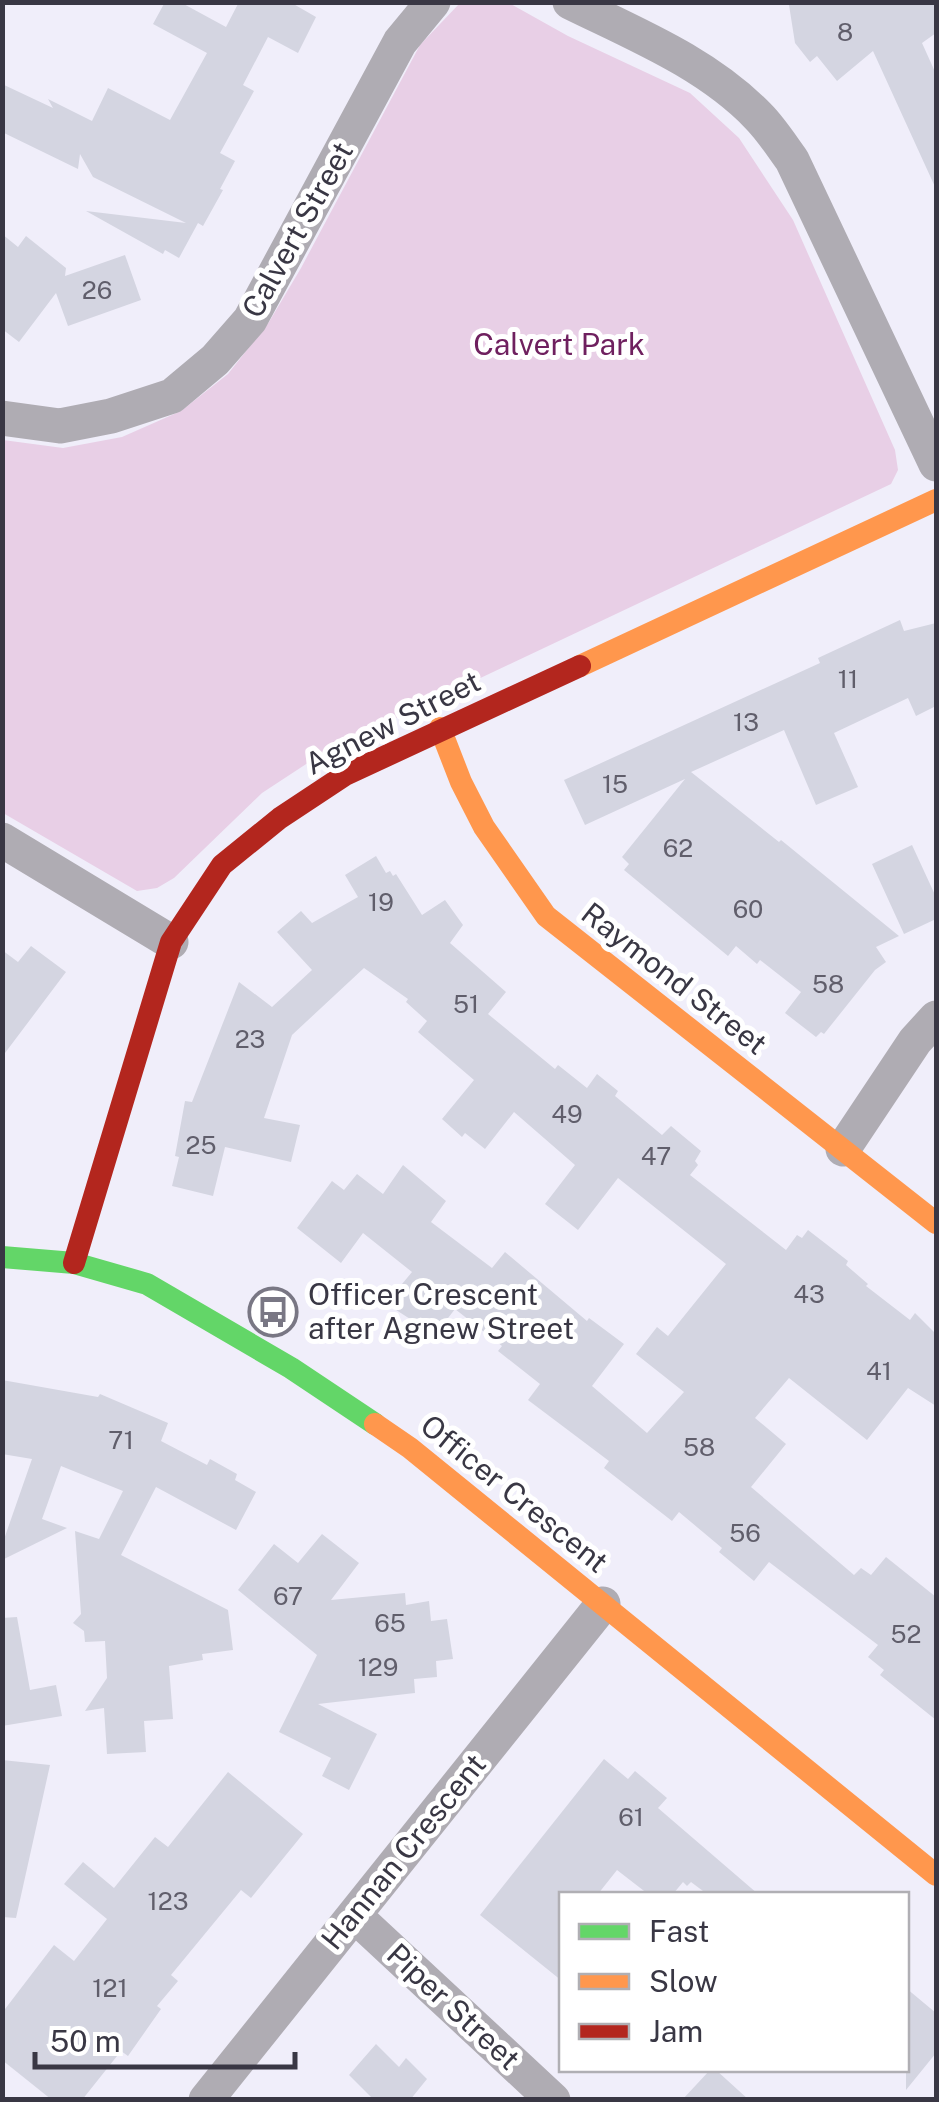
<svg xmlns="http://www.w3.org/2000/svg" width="939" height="2102" viewBox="0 0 939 2102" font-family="'Public Sans',sans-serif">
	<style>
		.green { fill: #e8cfe6 }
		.building { fill: #d4d5e1 }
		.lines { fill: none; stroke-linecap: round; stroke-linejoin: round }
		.street { stroke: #afacb3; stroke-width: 35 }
		.fast { stroke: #63d668; stroke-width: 22 }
		.slow { stroke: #ff974d; stroke-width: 22 }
		.jam { stroke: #b3261e; stroke-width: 22 }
		.labels { text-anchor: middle; stroke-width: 10; stroke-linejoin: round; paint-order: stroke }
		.number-label { font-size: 25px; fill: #605e6b }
		.street-label { font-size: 30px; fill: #393744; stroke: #fff }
		.park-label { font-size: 30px; fill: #6f205f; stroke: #fff }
		.poi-label { font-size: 30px; fill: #393744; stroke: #fff; text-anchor: start }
	</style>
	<rect width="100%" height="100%" fill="#f0eefa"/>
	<path class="green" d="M 467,2 L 509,3 L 568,36 L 690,93 L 739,138 L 793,220 L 895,450 L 898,470 L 891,484 L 326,751 L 262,793 L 174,878 L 157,888 L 137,891 L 3,813 L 3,440 L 63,448 L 122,437 L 181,411 L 228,374 L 269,322 L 301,268 L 420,45 L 459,4 Z"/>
	<path class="building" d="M 165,2 L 180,2 L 226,27 L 239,2 L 290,2 L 316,17 L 298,53 L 268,37 L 243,85 L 254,91 L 220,153 L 235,161 L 220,189 L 223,190 L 203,226 L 198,223 L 179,258 L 165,250 L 163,254 L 86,211 L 186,223 L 93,177 L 80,154 L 78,169 L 2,132 L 2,84 L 53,108 L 48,99 L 92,121 L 108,88 L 170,120 L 207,53 L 153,24 Z
		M 803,2 L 936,2 L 936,33 L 922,43 L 936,74 L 936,189 L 873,51 L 837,81 L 817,56 L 810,62 L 795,43 L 789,5 Z
		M 2,234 L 18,247 L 26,236 L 66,268 L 65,276 L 125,255 L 141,300 L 68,326 L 56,293 L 19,342 L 2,329 Z
		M 900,620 L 904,631 L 936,623 L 936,706 L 916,716 L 908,698 L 834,733 L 858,787 L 816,805 L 784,730 L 691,772 L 779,842 L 781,840 L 899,936 L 876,947 L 886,962 L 875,970 L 824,1034 L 821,1032 L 816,1037 L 785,1013 L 801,992 L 760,960 L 757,964 L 736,946 L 728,956 L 624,870 L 629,864 L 622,857 L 685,779 L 585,825 L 564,780 L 820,663 L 818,658 Z
		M 912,845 L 936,897 L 936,919 L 904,934 L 872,864 Z
		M 376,856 L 386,873 L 390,871 L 393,876 L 396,874 L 422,915 L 445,900 L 463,925 L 450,943 L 506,992 L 488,1014 L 555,1069 L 558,1065 L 587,1088 L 597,1074 L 618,1091 L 615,1096 L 662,1135 L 671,1126 L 701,1151 L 695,1161 L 698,1165 L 690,1175 L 786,1250 L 797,1235 L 802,1238 L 808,1230 L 848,1261 L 846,1265 L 868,1284 L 866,1286 L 910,1320 L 915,1313 L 936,1334 L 936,1406 L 908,1388 L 867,1440 L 789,1378 L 755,1418 L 786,1444 L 751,1487 L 854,1575 L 861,1568 L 871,1575 L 886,1557 L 936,1597 L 936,1720 L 880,1675 L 884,1670 L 868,1657 L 878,1645 L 769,1562 L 754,1581 L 719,1552 L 722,1548 L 679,1512 L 672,1521 L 604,1468 L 609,1461 L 528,1400 L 540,1384 L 498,1351 L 502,1346 L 455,1309 L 435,1335 L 393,1308 L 409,1289 L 402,1284 L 412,1272 L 363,1233 L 341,1263 L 297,1228 L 332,1181 L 344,1190 L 357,1174 L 383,1194 L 403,1165 L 446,1201 L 431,1222 L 492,1268 L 505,1252 L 587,1321 L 589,1318 L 624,1344 L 592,1386 L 647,1433 L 684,1392 L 636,1354 L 657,1327 L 668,1336 L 726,1264 L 618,1178 L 578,1230 L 545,1204 L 575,1165 L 514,1112 L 485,1149 L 465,1133 L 462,1137 L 442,1119 L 474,1080 L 418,1032 L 427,1021 L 406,1002 L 408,999 L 364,968 L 292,1035 L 264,1118 L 300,1125 L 291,1162 L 225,1147 L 213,1196 L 172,1186 L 179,1157 L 175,1156 L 185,1101 L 192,1102 L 239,982 L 272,1007 L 312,970 L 277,932 L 301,911 L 312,923 L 358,897 L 345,875 Z
		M 31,946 L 66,972 L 2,1057 L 2,950 L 18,962 Z
		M 2,1380 L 98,1397 L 100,1394 L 168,1423 L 161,1441 L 207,1465 L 210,1459 L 237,1474 L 235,1480 L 256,1492 L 236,1530 L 156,1487 L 121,1555 L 228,1610 L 233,1650 L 202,1654 L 203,1660 L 169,1666 L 173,1719 L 144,1721 L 146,1752 L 107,1754 L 104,1708 L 85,1711 L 107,1678 L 105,1641 L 85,1642 L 84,1631 L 73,1623 L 81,1614 L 75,1531 L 99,1539 L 123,1491 L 61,1466 L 42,1519 L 67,1528 L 2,1560 L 2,1545 L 32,1459 L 2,1454 Z
		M 322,1534 L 359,1563 L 331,1600 L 405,1593 L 406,1605 L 429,1601 L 431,1621 L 447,1619 L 453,1659 L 436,1661 L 437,1677 L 414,1679 L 415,1693 L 318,1704 L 377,1734 L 349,1790 L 322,1776 L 331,1758 L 279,1732 L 317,1655 L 238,1590 L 274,1544 L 298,1563 Z
		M 17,1617 L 30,1690 L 56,1685 L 62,1716 L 2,1726 L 2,1618 Z
		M 604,1759 L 628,1779 L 635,1771 L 667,1798 L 658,1808 L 758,1894 L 707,1894 L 691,1882 L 687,1886 L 683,1882 L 673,1894 L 648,1894 L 617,1870 L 598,1894 L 562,1894 L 562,1981 L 480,1915 Z
		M 2,1760 L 50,1765 L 16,1918 L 2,1917 Z
		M 228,1772 L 303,1834 L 251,1898 L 241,1890 L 171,1975 L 178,1981 L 157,2006 L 161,2009 L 128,2056 L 121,2051 L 82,2100 L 52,2100 L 2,2060 L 2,2013 L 54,1945 L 74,1961 L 107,1919 L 64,1884 L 83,1862 L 114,1888 L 155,1837 L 168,1847 Z
		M 906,1988 L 936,2013 L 936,2053 L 906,2090 Z
		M 376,2044 L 399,2067 L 406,2058 L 427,2079 L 410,2100 L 374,2100 L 349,2075 Z
		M 710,2070 L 716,2070 L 749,2100 L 682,2100 Z"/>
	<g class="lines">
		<path class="street" d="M 570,2 C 635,34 707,63 758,116 C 771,129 781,145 792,160 L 936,464
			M 2,418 L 60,426 L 111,416 L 172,396 L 215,360 L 250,320 L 400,42 L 433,2
			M 2,840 L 171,942
			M 843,1149 L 915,1041 L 936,1018
			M 354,1915 L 553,2100
			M 206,2100 L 603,1604"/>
		<path class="fast" d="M 2,1257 L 74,1263 L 147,1284 L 291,1368 L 375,1424"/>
		<path class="slow" d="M 580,666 L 936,500
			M 440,728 L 461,782 L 484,827 L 546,916 L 936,1223
			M 375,1424 L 410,1448 L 936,1875"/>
		<path class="jam" d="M 74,1263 L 171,942 L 222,865 L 280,818 L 345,775 L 580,666"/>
	</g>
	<defs>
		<g id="bus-ring" transform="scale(2.5)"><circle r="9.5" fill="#fff" stroke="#797784" stroke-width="1.5"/><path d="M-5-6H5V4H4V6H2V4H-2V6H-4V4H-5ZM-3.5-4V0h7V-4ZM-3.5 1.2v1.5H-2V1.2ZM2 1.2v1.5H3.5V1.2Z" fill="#797784"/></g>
	</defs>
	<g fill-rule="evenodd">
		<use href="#bus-ring" x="273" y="1312"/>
	</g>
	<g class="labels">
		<g class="number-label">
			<text x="845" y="41">8</text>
			<text x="97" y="299">26</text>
			<text x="848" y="688">11</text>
			<text x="746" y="731">13</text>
			<text x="615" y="793">15</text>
			<text x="678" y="857">62</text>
			<text x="381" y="911">19</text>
			<text x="748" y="918">60</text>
			<text x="828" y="993">58</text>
			<text x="466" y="1013">51</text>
			<text x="250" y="1048">23</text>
			<text x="567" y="1123">49</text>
			<text x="201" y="1154">25</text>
			<text x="656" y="1165">47</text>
			<text x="809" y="1303">43</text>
			<text x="879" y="1380">41</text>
			<text x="121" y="1449">71</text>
			<text x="699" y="1456">58</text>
			<text x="745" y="1542">56</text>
			<text x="288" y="1605">67</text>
			<text x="390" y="1632">65</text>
			<text x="906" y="1643">52</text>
			<text x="378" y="1676">129</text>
			<text x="631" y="1826">61</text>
			<text x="168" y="1910">123</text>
			<text x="110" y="1997">121</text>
		</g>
		<g class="street-label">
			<text transform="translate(298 230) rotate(-61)" y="10">Calvert Street</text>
			<text transform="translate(393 723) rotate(-27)" y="10">Agnew Street</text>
			<text transform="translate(674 979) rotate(38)" y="10">Raymond Street</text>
			<text transform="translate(514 1494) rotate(39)" y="10">Officer Crescent</text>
			<text transform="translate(404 1852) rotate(-51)" y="10">Hannan Crescent</text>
			<text transform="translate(453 2007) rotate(43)" y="10">Piper Street</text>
		</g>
		<g class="park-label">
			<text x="559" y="355">Calvert Park</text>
		</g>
		<g class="poi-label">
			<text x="308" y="1305">Officer Crescent<tspan x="308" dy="34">after Agnew Street</tspan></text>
		</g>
	</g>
	<rect width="939" height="2102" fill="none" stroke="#393744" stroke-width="10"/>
	<rect x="559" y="1892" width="350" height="180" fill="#ffffff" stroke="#b0afb4" stroke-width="2.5"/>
	<rect x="579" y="1924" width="50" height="15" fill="#63d668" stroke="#b0afb4" stroke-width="2.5"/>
	<text x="649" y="1942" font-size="30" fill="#393744">Fast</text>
	<rect x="579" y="1974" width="50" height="15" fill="#ff974d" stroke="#b0afb4" stroke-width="2.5"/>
	<text x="649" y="1992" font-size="30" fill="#393744">Slow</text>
	<rect x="579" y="2024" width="50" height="15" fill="#b3261e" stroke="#b0afb4" stroke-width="2.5"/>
	<text x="649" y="2042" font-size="30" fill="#393744">Jam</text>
	<path d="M35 2052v15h260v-15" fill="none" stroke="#393744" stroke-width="5"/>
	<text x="50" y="2052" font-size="30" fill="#393744" stroke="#ffffff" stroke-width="8" paint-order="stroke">50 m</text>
</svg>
